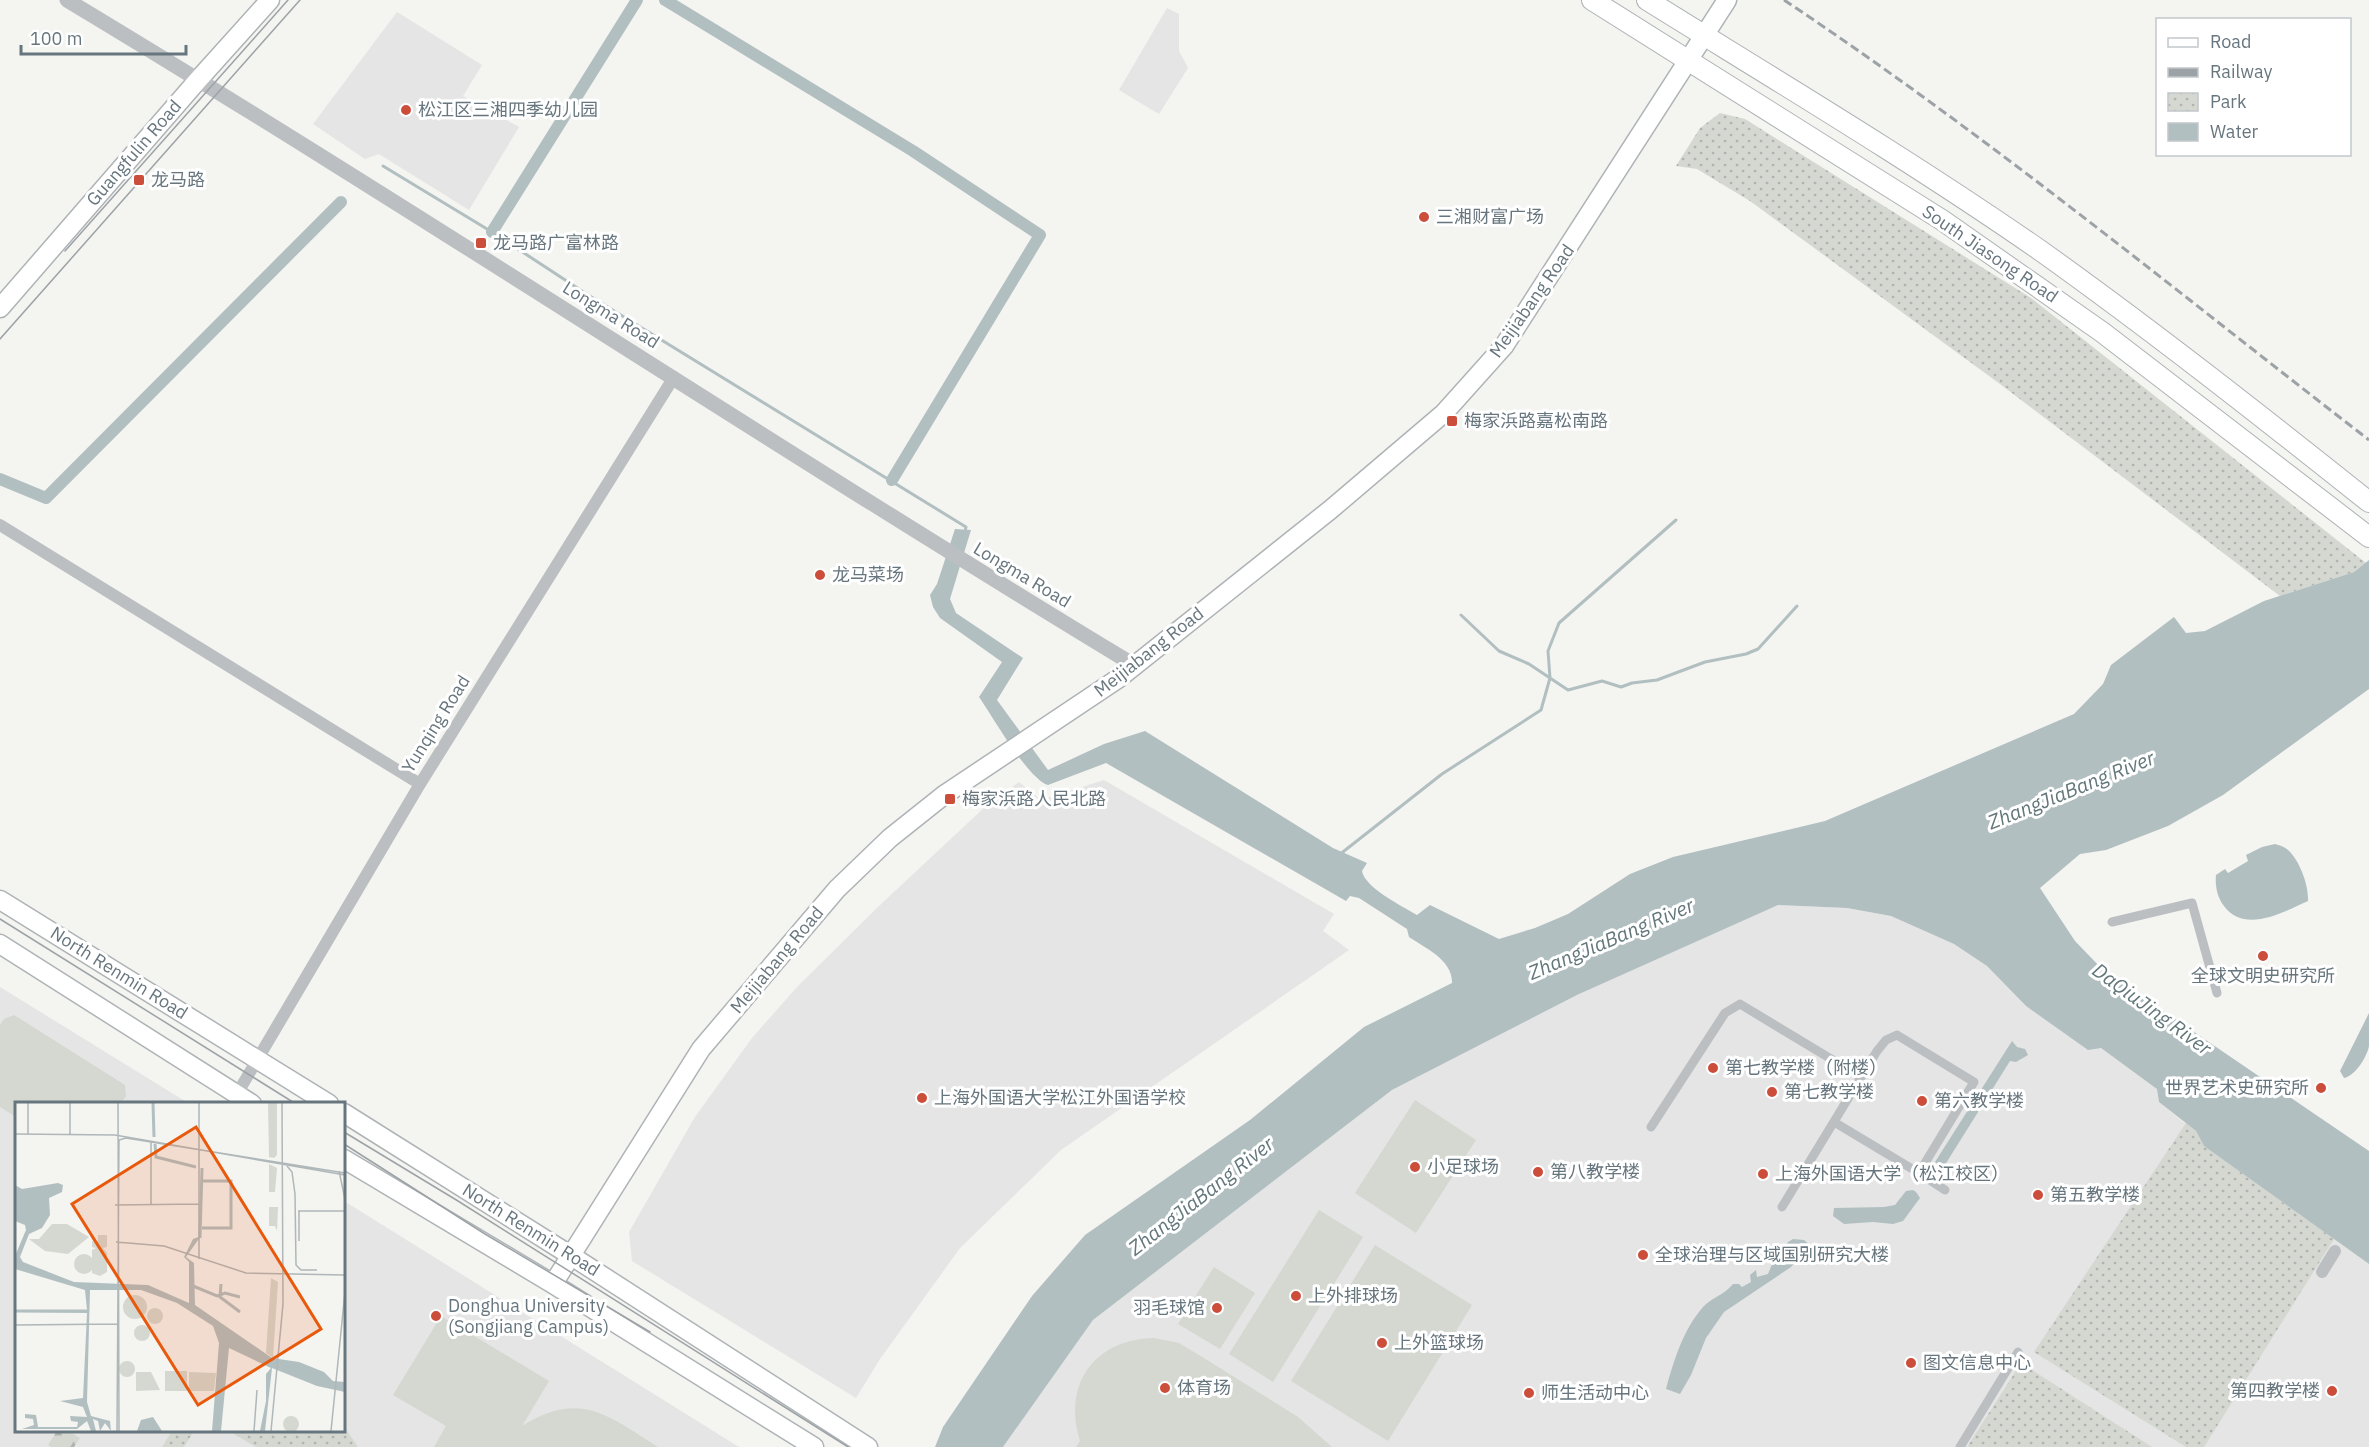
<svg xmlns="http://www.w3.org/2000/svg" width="2369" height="1447" viewBox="0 0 2369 1447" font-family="'IBM Plex Sans','Noto Sans SC',sans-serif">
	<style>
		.built { fill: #e4e5e4 }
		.grass { fill: #d4d8d1 }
		.forest { fill: url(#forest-firs) }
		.park { fill: url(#park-dots) }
		.water { fill: #b2bfc1 }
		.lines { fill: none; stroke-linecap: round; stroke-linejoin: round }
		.stream { stroke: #b2bfc1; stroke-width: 3 }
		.canal { stroke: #b2bfc1; stroke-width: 12 }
		.secondary-casing { stroke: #aeb3b6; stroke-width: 21 }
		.primary-casing { stroke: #adb2b4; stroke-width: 22 }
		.pedestrian { stroke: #bbbfc2; stroke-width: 9 }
		.minor { stroke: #bbbfc2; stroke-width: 12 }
		.tertiary { stroke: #bbbfc2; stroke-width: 15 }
		.secondary { stroke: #fff; stroke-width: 18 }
		.primary { stroke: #fff; stroke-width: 20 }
		.tram { stroke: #9ca2a6; stroke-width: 1.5 }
		.rail { stroke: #9ca2a6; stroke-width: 3; stroke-dasharray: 9 4.5; stroke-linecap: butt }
		.poi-dot { fill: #cb4d3a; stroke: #fff; stroke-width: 2 }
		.labels { text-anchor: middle; stroke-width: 6; stroke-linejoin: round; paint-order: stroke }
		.poi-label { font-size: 18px; fill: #67767e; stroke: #fff; text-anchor: start }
		.street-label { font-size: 18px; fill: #67767e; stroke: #fff }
		.water-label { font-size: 20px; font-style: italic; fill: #63777b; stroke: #fff }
		.inset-river { fill: none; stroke: #b2bfc1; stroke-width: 3 }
		.inset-road { fill: none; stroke: #afb7b9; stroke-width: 1.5 }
		.view { fill: #e8590c; fill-opacity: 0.15; stroke: #e8590c; stroke-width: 3 }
		.inset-edge { fill: none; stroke: #67767e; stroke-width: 3 }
	</style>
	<defs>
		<pattern id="forest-firs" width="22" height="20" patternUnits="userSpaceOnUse" patternTransform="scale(1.5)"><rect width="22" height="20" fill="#d4d8d1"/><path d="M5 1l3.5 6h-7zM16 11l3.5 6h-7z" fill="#b0b4af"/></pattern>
		<pattern id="park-dots" width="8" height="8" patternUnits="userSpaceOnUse" patternTransform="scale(1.5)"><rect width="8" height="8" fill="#d4d8d1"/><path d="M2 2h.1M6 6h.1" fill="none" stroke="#b0b4af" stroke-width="1.8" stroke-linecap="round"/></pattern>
	</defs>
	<rect width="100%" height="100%" fill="#f4f4f1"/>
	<path class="built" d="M 1167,8 L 1179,14 L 1179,51 L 1188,68 L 1159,114 L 1119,90 Z
		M 397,12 L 482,65 L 463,96 L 519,127 L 469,210 L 379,154 L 365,159 L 313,124 Z
		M 1104,780 L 1334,914 L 1323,931 L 1349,950 L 1061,1150 L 960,1248 L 880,1359 L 856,1398 L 632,1261 L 629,1232 L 695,1117 L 752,1038 L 797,987 L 879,906 L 986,806 L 1019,782 L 1041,800 Z
		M 1777,905 L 1847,908 L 1891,916 L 1954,944 L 1987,966 L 2026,1006 L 2101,1048 L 2158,1089 L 2159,1102 L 2280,1201 L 2369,1264 L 2369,1447 L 1003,1447 L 1093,1320 L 1392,1090 L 1577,995 Z
		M 0,987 L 188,1103 L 16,1104 L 16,1430 L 344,1430 L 344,1201 L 739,1447 L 0,1447 Z"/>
	<path class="grass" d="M 14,1015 L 125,1085 L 126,1096 L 121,1103 L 16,1104 L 16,1117 L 0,1107 L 0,1025 L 4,1019 Z
		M 1415,1100 L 1476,1140 L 1416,1233 L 1355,1193 Z
		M 1319,1210 L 1363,1237 L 1273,1382 L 1229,1354 Z
		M 1375,1245 L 1472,1305 L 1388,1441 L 1291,1381 Z
		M 1214,1267 L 1255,1293 L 1220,1349 L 1178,1324 Z
		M 441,1316 L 549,1381 L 522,1426 C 580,1390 607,1415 658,1447 L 434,1447 L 446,1426 L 393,1395 Z
		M 1154,1338 L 1179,1343 L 1204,1358 L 1298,1417 L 1332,1447 L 1076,1447 L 1080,1441 C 1062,1384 1095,1339 1154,1338 Z"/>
	<path class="forest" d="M 57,1431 L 68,1431 L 80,1438 L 74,1447 L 51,1447 L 48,1445 Z"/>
	<path class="park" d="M 1720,113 L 1745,119 L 2031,298 L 2366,563 L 2354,572 L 2280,596 L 2000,384 L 1750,201 L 1697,169 L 1676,166 L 1700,128 Z
		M 2186,1123 L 2196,1131 L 2204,1146 L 2334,1239 L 2204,1447 L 2186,1447 L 2034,1352 Z
		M 2021,1363 L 2152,1447 L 1967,1447 Z
		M 344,1426 L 358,1447 L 256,1447 L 229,1431 L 344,1430 Z
		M 172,1431 L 172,1430 L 194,1431 L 184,1447 L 162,1447 Z"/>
	<path class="water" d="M 955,529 L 971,530 L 950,599 L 956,613 L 1023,658 L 997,700 L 1048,770 L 1104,744 L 1145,731 L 1333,848 L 1367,863 L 1362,871 C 1365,888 1402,906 1417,915 L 1430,905 L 1499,939 L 1535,928 L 1568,914 L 1630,874 L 1673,857 L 1825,821 L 2074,714 L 2103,684 L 2111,665 L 2174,617 L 2186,633 L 2205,631 L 2264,601 L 2354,572 L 2369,560 L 2369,689 L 2223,795 L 2168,826 L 2106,850 L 2080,854 L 2040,888 L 2075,941 L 2103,970 L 2369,1151 L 2369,1264 L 2204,1146 L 2196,1131 L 2159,1102 L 2157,1089 L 2101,1048 L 2088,1050 L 2026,1006 L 1987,966 L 1954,944 L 1891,916 L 1847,908 L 1778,905 L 1577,995 L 1392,1090 L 1093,1320 L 1003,1447 L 935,1447 L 943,1427 L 1032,1296 L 1085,1235 L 1250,1120 L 1364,1027 L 1452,983 C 1453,960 1425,948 1409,937 L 1407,929 L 1359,898 L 1350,896 L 1346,901 L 1106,763 L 1048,785 C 1028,779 993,717 979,697 L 1002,662 L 940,618 L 933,607 L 930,595 L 937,584 Z
		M 2275,844 C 2279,845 2285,847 2288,850 C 2300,861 2309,886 2308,901 C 2284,912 2244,934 2224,906 C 2217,897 2215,886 2216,875 L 2225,869 L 2228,873 L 2248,861 L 2246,855 L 2262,847 Z
		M 2369,1013 C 2369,1023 2369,1036 2369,1046 C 2367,1057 2355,1076 2344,1078 L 2340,1071 Z
		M 2012,1041 L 2017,1047 L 2025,1049 L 2028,1055 L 2016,1062 L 2010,1061 L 1943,1168 L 1935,1162 Z
		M 1913,1190 L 1916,1192 L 1920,1198 L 1903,1221 L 1893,1224 L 1873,1222 L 1844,1224 L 1833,1216 L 1834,1208 L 1884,1207 L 1895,1205 L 1906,1191 Z
		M 1793,1239 L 1804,1240 L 1811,1246 L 1791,1267 L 1724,1312 L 1706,1338 L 1691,1375 L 1680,1394 L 1666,1389 C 1674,1360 1683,1330 1703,1307 C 1712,1297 1723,1296 1733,1284 L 1739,1284 L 1742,1287 L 1751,1282 L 1750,1275 L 1756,1270 L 1757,1277 L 1768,1274 L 1773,1262 L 1775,1264 L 1785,1257 L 1782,1251 L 1788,1242 Z"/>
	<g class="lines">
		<path class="stream" d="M 383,166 L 492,232 L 585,293 L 966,527 L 965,531
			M 1461,615 L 1499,651 L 1529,664 L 1568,690 L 1602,681 L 1621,687 L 1632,683 L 1657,680 L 1705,662 L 1746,654 L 1758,649 L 1797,606
			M 1339,855 L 1442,774 L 1541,710 L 1550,678 L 1548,651 L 1559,623 L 1676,520"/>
		<path class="canal" d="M 665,0 L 913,151 L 1040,235 L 892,480
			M 492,232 L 637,0
			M 0,479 L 46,498 L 341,202"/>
		<g class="secondary-casing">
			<path id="secondary" d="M 0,308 L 198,80 L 270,0
				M 0,900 L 329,1104
				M 0,944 L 252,1104
				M 344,1113 L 570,1255 L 868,1447
				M 344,1159 L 553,1284 L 814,1447
				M 553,1284 L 701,1049 L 837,889 L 890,838 L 944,795 L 1119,678 L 1330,510 L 1444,413 L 1504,346 L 1727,0"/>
		</g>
		<g class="primary-casing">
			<path id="primary" d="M 1592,0 L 1942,220 L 2102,332 L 2369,537
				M 1647,0 C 1779,82 1913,162 2041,251 C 2153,331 2261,416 2369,502"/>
		</g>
		<path class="pedestrian" d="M 2112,922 L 2192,903 L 2217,993
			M 1651,1127 L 1725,1013 L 1740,1004 L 1861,1077
			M 1919,1173 L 1945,1190
			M 1782,1207 L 1877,1051 L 1886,1040 L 1897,1035 L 1974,1082 L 1919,1173 L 1834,1122
			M 1960,1447 L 2018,1352"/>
		<path class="minor" d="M 0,525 L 420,784
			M 237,1094 L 420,784 L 674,377
			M 2322,1272 L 2335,1251"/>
		<path class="tertiary" d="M 67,0 C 426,216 775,448 1134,665"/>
		<use href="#secondary" class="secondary"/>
		<use href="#primary" class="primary"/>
		<path class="tram" d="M 65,251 L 288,0
			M 0,339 L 300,0
			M 0,919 L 296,1104
			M 344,1132 L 458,1201 L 848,1447
			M 344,1144 L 485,1234 L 650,1332"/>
		<path class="rail" d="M 1784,0 C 1987,135 2176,291 2369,440"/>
	</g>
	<g class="poi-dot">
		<circle cx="406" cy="110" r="6"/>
		<rect x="133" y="174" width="12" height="12" rx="3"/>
		<circle cx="1424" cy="217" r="6"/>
		<rect x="475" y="237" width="12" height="12" rx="3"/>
		<rect x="1446" y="415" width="12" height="12" rx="3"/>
		<circle cx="820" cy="575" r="6"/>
		<rect x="944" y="793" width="12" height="12" rx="3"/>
		<circle cx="2263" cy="956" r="6"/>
		<circle cx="1713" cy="1068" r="6"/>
		<circle cx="2321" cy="1088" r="6"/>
		<circle cx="1772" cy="1092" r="6"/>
		<circle cx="922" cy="1098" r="6"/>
		<circle cx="1922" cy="1101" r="6"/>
		<circle cx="1415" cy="1167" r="6"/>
		<circle cx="1538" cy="1172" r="6"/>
		<circle cx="1763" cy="1174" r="6"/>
		<circle cx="2038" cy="1195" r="6"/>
		<circle cx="1643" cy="1255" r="6"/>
		<circle cx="1296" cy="1296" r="6"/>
		<circle cx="1217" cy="1308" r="6"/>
		<circle cx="436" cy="1316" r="6"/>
		<circle cx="1382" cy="1343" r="6"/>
		<circle cx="1911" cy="1363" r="6"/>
		<circle cx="1165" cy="1388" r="6"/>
		<circle cx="2332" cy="1391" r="6"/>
		<circle cx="1529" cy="1393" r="6"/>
	</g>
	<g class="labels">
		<g class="poi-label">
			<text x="418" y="116">松江区三湘四季幼儿园</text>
			<text x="151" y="186">龙马路</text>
			<text x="1436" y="223">三湘财富广场</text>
			<text x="493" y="249">龙马路广富林路</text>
			<text x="1464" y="427">梅家浜路嘉松南路</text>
			<text x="832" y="581">龙马菜场</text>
			<text x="962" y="805">梅家浜路人民北路</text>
			<text x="2263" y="982" text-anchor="middle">全球文明史研究所</text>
			<text x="1725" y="1074">第七教学楼（附楼）</text>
			<text x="2309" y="1094" text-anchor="end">世界艺术史研究所</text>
			<text x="1784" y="1098">第七教学楼</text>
			<text x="934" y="1104">上海外国语大学松江外国语学校</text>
			<text x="1934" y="1107">第六教学楼</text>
			<text x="1427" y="1173">小足球场</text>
			<text x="1550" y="1178">第八教学楼</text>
			<text x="1775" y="1180">上海外国语大学（松江校区）</text>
			<text x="2050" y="1201">第五教学楼</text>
			<text x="1655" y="1261">全球治理与区域国别研究大楼</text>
			<text x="1308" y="1302">上外排球场</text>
			<text x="448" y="1312">Donghua University<tspan x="448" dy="21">(Songjiang Campus)</tspan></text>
			<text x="1205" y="1314" text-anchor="end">羽毛球馆</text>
			<text x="1394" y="1349">上外篮球场</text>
			<text x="1923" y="1369">图文信息中心</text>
			<text x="1177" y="1394">体育场</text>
			<text x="2320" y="1397" text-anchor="end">第四教学楼</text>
			<text x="1541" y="1399">师生活动中心</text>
		</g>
		<g class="street-label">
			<text transform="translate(134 153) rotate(-49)" y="6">Guangfulin Road</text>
			<text transform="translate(1990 254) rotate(34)" y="6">South Jiasong Road</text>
			<text transform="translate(1532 301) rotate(-55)" y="6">Meijiabang Road</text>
			<text transform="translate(611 315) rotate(32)" y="6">Longma Road</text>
			<text transform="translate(1022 575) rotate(31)" y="6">Longma Road</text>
			<text transform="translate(1149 652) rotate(-38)" y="6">Meijiabang Road</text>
			<text transform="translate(436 724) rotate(-58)" y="6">Yunqing Road</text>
			<text transform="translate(777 960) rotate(-50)" y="6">Meijiabang Road</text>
			<text transform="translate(119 973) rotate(32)" y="6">North Renmin Road</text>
			<text transform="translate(531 1230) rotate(32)" y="6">North Renmin Road</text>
		</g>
		<g class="water-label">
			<text transform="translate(2071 790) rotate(-22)" y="7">ZhangJiaBang River</text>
			<text transform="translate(1611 939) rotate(-23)" y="7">ZhangJiaBang River</text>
			<text transform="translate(2152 1009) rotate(36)" y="7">DaQiuJing River</text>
			<text transform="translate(1201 1196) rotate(-38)" y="7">ZhangJiaBang River</text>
		</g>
	</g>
	<g transform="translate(15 1102)">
		<rect width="330" height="330" fill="#f4f4f1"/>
		<path d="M 83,133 L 92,133 L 92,145 L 88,146 L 92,151 L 92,170 L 85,174 L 77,171 L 77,148 L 81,146 L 77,145 L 77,139 L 83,139 ZM59 162a10 10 0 1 1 20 0a10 10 0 1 1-20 0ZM108 205a12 12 0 1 1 24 0a12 12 0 1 1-24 0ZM132 214a8 8 0 1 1 16 0a8 8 0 1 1-16 0ZM104 267a8 8 0 1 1 16 0a8 8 0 1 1-16 0ZM 121,270 L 136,270 L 145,288 L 121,289 ZM268 322a8 8 0 1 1 16 0a8 8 0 1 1-16 0Z" fill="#d4d8d1"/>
		<path d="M 37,122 L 52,122 L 74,135 L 53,152 L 30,149 L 14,137 L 24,137 Z" fill="#d4d8d1"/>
		<path d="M 253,1 L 262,1 L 262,53 L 259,56 L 254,55 ZM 254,62 L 262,66 L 260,90 L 254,90 ZM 254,105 L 263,105 L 262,129 L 260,124 L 254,124 ZM 256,176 L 263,180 L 258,256 L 251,251 ZM119 231a8 8 0 1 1 16 0a8 8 0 1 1-16 0ZM 150,269 L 172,269 L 172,289 L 150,289 ZM 174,270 L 201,271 L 199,289 L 174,289 Z" fill="#d4d8d1"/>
		<path d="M 43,81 L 48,83 L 47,90 L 34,96 L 35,113 L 27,126 L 14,132 L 5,155 L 8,160 L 59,180 L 133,183 L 174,201 L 174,160 L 169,155 L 178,137 L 186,134 L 171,155 L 179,161 L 180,203 L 257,256 L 284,260 L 309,270 L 318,279 L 330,280 L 330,290 L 302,284 L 257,266 L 250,329 L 245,329 L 251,299 L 251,272 L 256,266 L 214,246 L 206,329 L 197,329 L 204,241 L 198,224 L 162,201 L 126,188 L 75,188 L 72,300 L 76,314 L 95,319 L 96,329 L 90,321 L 85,329 L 83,319 L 78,317 L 81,329 L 76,329 L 72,319 L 62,327 L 7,327 L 19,323 L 18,317 L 10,316 L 10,312 L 21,313 L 23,325 L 62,325 L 63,320 L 56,319 L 55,314 L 72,315 L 68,305 L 45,299 L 68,296 L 72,211 L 0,210 L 72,208 L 70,188 L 0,167 L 0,154 L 11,128 L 10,123 L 0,119 L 0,83 L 7,87 ZM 138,315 L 147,329 L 122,329 L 126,318 Z" fill="#b2bfc1"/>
		<path class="inset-river" d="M 138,1 L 139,35M 140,42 L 141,55 L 181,65M 187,79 L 216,79 L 216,126 L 187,126M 185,136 L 187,66M 206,182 L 205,195 L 225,210M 178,184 L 202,194 L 210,191 L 225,195M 0,209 L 74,209"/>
		<path class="inset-road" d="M 55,1 L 55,33M 103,1 L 104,329M 184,1 L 184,157M 0,32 L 100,33 L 330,73M 13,32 L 13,1M 136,39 L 136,102M 272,64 L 277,70 L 280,92 L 281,163 L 286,168 L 302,168M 324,69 L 330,97M 100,103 L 184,102M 283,109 L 330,109M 284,109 L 284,139M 101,140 L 149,144 L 231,171 L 330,173M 0,223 L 104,222M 102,329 L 104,38 L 111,36 L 330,71M 239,329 L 242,288M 256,329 L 268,202 L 267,1M 316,329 L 330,190"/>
		<path class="view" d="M 181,25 L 306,227 L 183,303 L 57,102 Z"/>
		<rect width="330" height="330" class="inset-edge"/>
	</g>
	<rect x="2156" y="18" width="195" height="138" fill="#ffffff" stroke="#c2c8cb" stroke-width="1.5"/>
	<rect x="2168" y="38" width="30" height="9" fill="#ffffff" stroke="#c2c8cb" stroke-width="1.5"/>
	<text x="2210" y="48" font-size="18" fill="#67767e">Road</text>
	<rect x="2168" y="68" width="30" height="9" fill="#9ca2a6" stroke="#c2c8cb" stroke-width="1.5"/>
	<text x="2210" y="78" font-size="18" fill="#67767e">Railway</text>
	<rect x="2168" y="93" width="30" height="18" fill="url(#park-dots)" stroke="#c2c8cb" stroke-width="1.5"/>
	<text x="2210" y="108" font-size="18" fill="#67767e">Park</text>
	<rect x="2168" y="123" width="30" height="18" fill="#b2bfc1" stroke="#c2c8cb" stroke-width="1.5"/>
	<text x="2210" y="138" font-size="18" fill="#67767e">Water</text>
	<path d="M21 45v9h165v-9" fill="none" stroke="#67767e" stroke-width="3"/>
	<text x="30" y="45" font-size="18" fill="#67767e" stroke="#ffffff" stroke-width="4.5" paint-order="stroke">100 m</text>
</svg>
